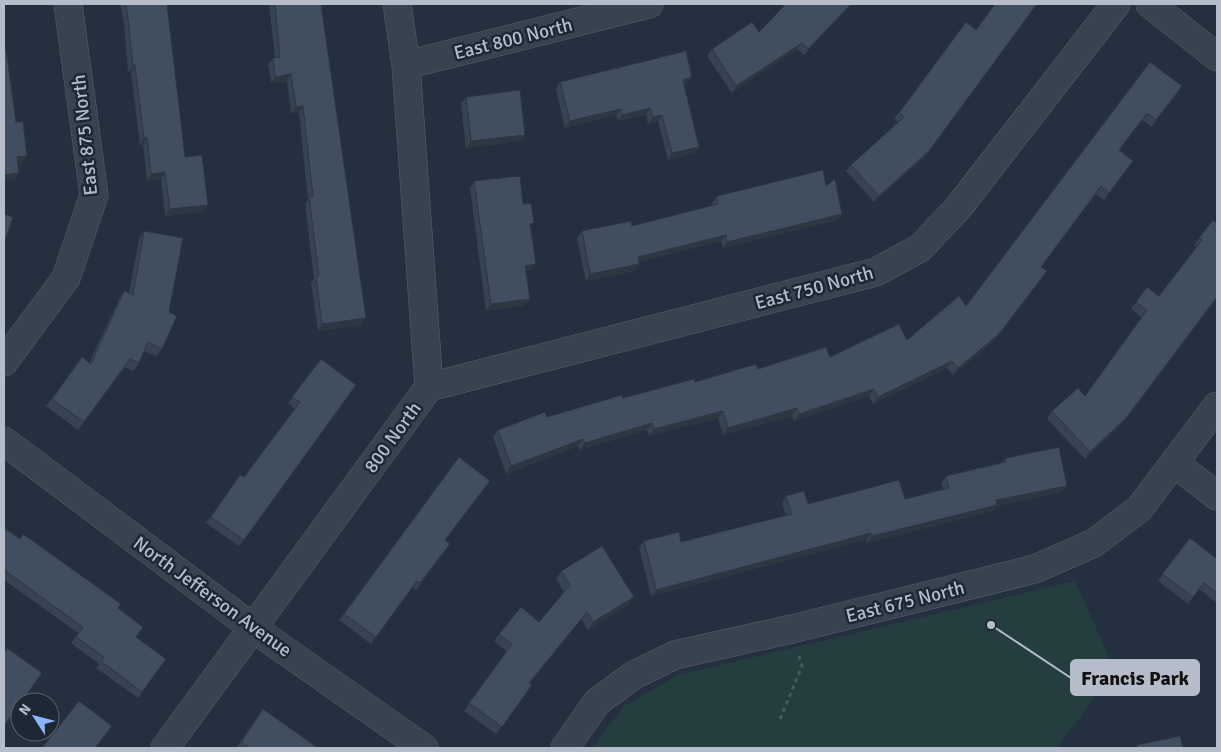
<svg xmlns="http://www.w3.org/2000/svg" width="1221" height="752" viewBox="0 0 1221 752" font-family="Signika,sans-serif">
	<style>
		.green { fill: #263d40 }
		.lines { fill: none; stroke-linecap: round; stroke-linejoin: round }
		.minor-casing { stroke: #57606d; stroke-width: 29 }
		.path { stroke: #455a5d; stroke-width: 3; stroke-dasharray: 4 4; stroke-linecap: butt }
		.minor { stroke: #39424f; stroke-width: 28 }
		.wall { fill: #374352 }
		.shaded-wall { fill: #2d3742 }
		.building { fill: #404e5f; stroke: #2d3742 }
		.labels { text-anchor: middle; stroke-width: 5; stroke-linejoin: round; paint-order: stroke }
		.street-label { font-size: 19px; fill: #b5bdca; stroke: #1e2734 }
		.leader { fill: none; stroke: #b5bdca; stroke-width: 2 }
		.callout-dot { fill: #b5bdca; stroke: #1e2734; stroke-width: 2 }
		.callout { fill: #b5bdca; stroke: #b5bdca; stroke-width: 2 }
		.callout-label { font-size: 20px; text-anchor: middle; font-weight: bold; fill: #111 }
	</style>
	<rect width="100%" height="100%" fill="#24303f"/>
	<path class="green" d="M 1075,581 L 1115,670 L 1057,748 L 592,748 L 624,706 L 678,675 Z"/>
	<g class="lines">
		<g class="minor-casing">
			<path id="minor" d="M 1150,4 L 1217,57
				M 406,65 L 649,4
				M 4,362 L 66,278 L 94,195 L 68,4
				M 429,387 L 876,272 L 920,248 L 958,208 L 1116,4
				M 4,441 L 253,628 L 424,748
				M 1174,463 L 1217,496
				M 165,748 L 429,387 L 406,65 L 397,4
				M 565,748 L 597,702 L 634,675 L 675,655 L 792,629 L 1035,569 L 1094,543 L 1139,509 L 1217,406"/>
		</g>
		<path class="path" d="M 780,719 L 802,666 L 798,652"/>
		<use href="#minor" class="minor"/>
	</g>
	<path class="wall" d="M 120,4 L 167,4 L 185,157 L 203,212 L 165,216 L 161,179 L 147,181 L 143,144 L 140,145 L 131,72 L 128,72 L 124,24 Z
		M 269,4 L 321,4 L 361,325 L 318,331 L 311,283 L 314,279 L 305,204 L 308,200 L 299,112 L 291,113 L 287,81 L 271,83 L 268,64 L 273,58 L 275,58 Z
		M 786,4 L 852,4 L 804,55 L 797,49 L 732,93 L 707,56 L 712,49 L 759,32 Z
		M 966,22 L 924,158 L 874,202 L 846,171 L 851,165 L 898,122 L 894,119 Z
		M 1150,62 L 1177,94 L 1151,127 L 1142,120 L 1119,150 L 1133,161 L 1104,200 L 1096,194 L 1041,267 L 1042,278 L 994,341 L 953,375 L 947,368 L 873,404 L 869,396 L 794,421 L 792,416 L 723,435 L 718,418 L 649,436 L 647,430 L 580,450 L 578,446 L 506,474 L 493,437 L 498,430 L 623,398 L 695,382 L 758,369 L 830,357 L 907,340 L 966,306 Z
		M 560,82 L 688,84 L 684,85 L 699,147 L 695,153 L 668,160 L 658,121 L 648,124 L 646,115 L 618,121 L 616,115 L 565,128 L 556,89 Z
		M 466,97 L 520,141 L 466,148 L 461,103 Z
		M 474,181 L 523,204 L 531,227 L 536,264 L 531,270 L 526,271 L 525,305 L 486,311 L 470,188 Z
		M 826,186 L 842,214 L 838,220 L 723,248 L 721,241 L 639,262 L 639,264 L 635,271 L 586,281 L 577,238 L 582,231 L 632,226 L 713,205 L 712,203 L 717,196 Z
		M 1217,224 L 1217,298 L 1122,424 L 1085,459 L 1047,419 L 1052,411 L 1085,396 L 1142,318 L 1131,309 L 1136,302 L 1159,296 L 1197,247 L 1194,245 L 1199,238 Z
		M 144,231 L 162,349 L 156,356 L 144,351 L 139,363 L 133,371 L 125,367 L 78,430 L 46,406 L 82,357 L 89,363 L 119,299 L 124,291 L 129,293 L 139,239 Z
		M 321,359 L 356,385 L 239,546 L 206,523 L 240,475 L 244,477 L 295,409 L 288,403 Z
		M 459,457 L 445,540 L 450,544 L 416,590 L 412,587 L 371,644 L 339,620 Z
		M 1006,458 L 1062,492 L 997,506 L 993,511 L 867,543 L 866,540 L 651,596 L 639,547 L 644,541 L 681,542 L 786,516 L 782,503 L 786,496 L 808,504 L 905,499 L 943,489 L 941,483 L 946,476 L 1003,462 Z
		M 4,528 L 118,608 L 136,637 L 166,659 L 138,698 L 96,668 L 99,664 L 71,643 L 78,633 L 4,580 Z
		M 1190,538 L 1217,559 L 1217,603 L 1199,589 L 1188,604 L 1158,581 Z
		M 561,571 L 634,597 L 629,604 L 588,630 L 581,619 L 530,683 L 532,685 L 496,734 L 464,711 L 507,652 L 494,641 L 499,634 L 539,622 L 564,592 L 556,579 Z
		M 263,709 L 318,748 L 236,748 Z"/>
	<path class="shaded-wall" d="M 851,4 L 852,4 L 804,55 L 808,49 Z
		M 1037,4 L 924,158 L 874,202 L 879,196 Z
		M 802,43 L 797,49 L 732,93 L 736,86 Z
		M 135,65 L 131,72 L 128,72 L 133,66 Z
		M 291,74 L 287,81 L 271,83 L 275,77 Z
		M 692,77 L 688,84 L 679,86 L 683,80 Z
		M 303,106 L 299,112 L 291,113 L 296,107 Z
		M 650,108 L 646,115 L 618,121 L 622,115 Z
		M 621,109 L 616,115 L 565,128 L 570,121 Z
		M 662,115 L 658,121 L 648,124 L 653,117 Z
		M 525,135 L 520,141 L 466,148 L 471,141 Z
		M 144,138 L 147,138 L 143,144 L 140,145 Z
		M 699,147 L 695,153 L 668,160 L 672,153 Z
		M 27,156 L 21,164 L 12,165 L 17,157 Z
		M 165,172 L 161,179 L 147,181 L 151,174 Z
		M 19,173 L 14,181 L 4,182 L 4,175 Z
		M 208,205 L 203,212 L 165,216 L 170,209 Z
		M 842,214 L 838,220 L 723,248 L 727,242 Z
		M 726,235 L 721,241 L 633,264 L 638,257 Z
		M 536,264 L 531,270 L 521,272 L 525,266 Z
		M 639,264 L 635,271 L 586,281 L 590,274 Z
		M 1042,278 L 994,341 L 953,375 L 958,368 Z
		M 1217,298 L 1122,424 L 1085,459 L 1090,452 Z
		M 530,299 L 525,305 L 486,311 L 491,304 Z
		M 366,318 L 361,325 L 318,331 L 322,324 Z
		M 952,361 L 947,368 L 873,404 L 878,397 Z
		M 874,389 L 869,396 L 794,421 L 799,414 Z
		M 797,408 L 792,416 L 723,435 L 728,428 Z
		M 723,411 L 718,418 L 649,436 L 654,429 Z
		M 652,423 L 647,430 L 580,450 L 585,443 Z
		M 583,439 L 578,446 L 506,474 L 511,466 Z
		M 1067,486 L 1062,492 L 997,506 L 993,511 L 867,543 L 872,536 L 996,500 Z
		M 871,533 L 866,540 L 651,596 L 656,590 Z
		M 634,597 L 629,604 L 588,630 L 593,622 Z"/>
	<path class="building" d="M 126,4 L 167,4 L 185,157 L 202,155 L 208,205 L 170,209 L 165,172 L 151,174 L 147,138 L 144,138 L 135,65 L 133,66 L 128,18 Z
		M 275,4 L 321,4 L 366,318 L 322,324 L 316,277 L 319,276 L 309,197 L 313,197 L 303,106 L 296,107 L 291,74 L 275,77 L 273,58 L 280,57 Z
		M 786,4 L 851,4 L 808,49 L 802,43 L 736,86 L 712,49 L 752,22 L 759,32 Z
		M 995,4 L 1037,4 L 929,151 L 879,196 L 851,165 L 904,117 L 899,113 L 966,22 L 976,30 Z
		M 6,49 L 16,122 L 23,122 L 27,156 L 17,157 L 19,173 L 4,175 L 4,50 Z
		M 686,51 L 692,77 L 683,80 L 699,147 L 672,153 L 662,115 L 653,117 L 650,108 L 622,115 L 621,109 L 570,121 L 560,82 Z
		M 1150,62 L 1182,86 L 1156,120 L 1147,113 L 1119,150 L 1133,161 L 1109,193 L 1101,186 L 1041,267 L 1047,271 L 999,334 L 958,368 L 952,361 L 878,397 L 874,389 L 799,414 L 797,408 L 728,428 L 723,411 L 654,429 L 652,423 L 585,443 L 583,439 L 511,466 L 498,430 L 545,412 L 547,417 L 622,395 L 623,398 L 694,379 L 695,382 L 756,364 L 758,369 L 826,347 L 830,357 L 899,324 L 907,340 L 959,296 L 966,306 Z
		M 520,90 L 525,135 L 471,141 L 466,97 Z
		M 823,170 L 826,186 L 835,179 L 842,214 L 727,242 L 726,235 L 638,257 L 639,264 L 590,274 L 582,231 L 631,221 L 632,226 L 718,204 L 717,196 Z
		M 520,176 L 523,204 L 531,203 L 534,223 L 530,224 L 536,264 L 525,266 L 530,299 L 491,304 L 474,181 Z
		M 4,214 L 13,217 L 4,244 Z
		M 1213,220 L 1217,224 L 1217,297 L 1127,417 L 1090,452 L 1052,411 L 1078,388 L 1085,396 L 1147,310 L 1136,302 L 1147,287 L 1159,296 L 1202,240 L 1199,238 Z
		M 144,231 L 183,238 L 169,312 L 177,316 L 162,349 L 148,342 L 139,363 L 130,359 L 84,422 L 52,399 L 82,357 L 91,364 L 124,291 L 133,295 Z
		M 321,359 L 356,385 L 244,540 L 211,517 L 240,475 L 244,477 L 300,402 L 292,397 Z
		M 1059,447 L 1067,486 L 996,500 L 997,505 L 872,536 L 871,533 L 656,590 L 644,541 L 679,532 L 681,542 L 792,514 L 786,496 L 804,491 L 808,504 L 899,480 L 905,499 L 949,488 L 946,476 L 1006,462 L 1006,458 Z
		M 459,457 L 490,481 L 445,540 L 450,544 L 420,583 L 417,581 L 376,637 L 344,614 Z
		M 4,528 L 20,539 L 23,534 L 121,604 L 118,608 L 143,627 L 136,637 L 166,659 L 142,692 L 101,661 L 104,657 L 76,637 L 83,627 L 4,570 Z
		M 1190,538 L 1217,559 L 1217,593 L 1204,583 L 1193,597 L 1162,574 Z
		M 602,546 L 634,597 L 593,622 L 587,612 L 529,683 L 532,685 L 502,727 L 469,703 L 512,644 L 499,634 L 521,607 L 539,622 L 570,585 L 561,571 Z
		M 7,648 L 42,673 L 4,726 L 4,653 Z
		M 79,701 L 112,726 L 95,748 L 42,748 Z
		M 263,709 L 318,748 L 250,748 L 241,742 Z
		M 1180,736 L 1183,748 L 1138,748 L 1137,745 Z"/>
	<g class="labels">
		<g class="street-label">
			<text transform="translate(513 38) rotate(-14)" y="7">East 800 North</text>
			<text transform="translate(84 135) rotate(-96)" y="7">East 875 North</text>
			<text transform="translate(814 287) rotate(-15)" y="7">East 750 North</text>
			<text transform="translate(392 437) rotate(-54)" y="7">800 North</text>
			<text transform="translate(213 596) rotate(36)" y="7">North Jefferson Avenue</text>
			<text transform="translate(905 601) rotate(-14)" y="7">East 675 North</text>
		</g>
	</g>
	<path class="leader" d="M991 625L1071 678"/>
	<circle class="callout-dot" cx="991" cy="625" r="5"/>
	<rect class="callout" x="1071" y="660" width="128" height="35" rx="5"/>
	<g class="callout-label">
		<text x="1135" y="685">Francis Park</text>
	</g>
	<rect width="1221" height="752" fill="none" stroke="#b5bdca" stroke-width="10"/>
	<g transform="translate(35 717) rotate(306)"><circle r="24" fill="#1e2734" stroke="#5a6370"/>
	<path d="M0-4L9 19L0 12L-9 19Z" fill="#8bb5f9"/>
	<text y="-8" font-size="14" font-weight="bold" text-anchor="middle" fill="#b5bdca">N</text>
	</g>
</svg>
